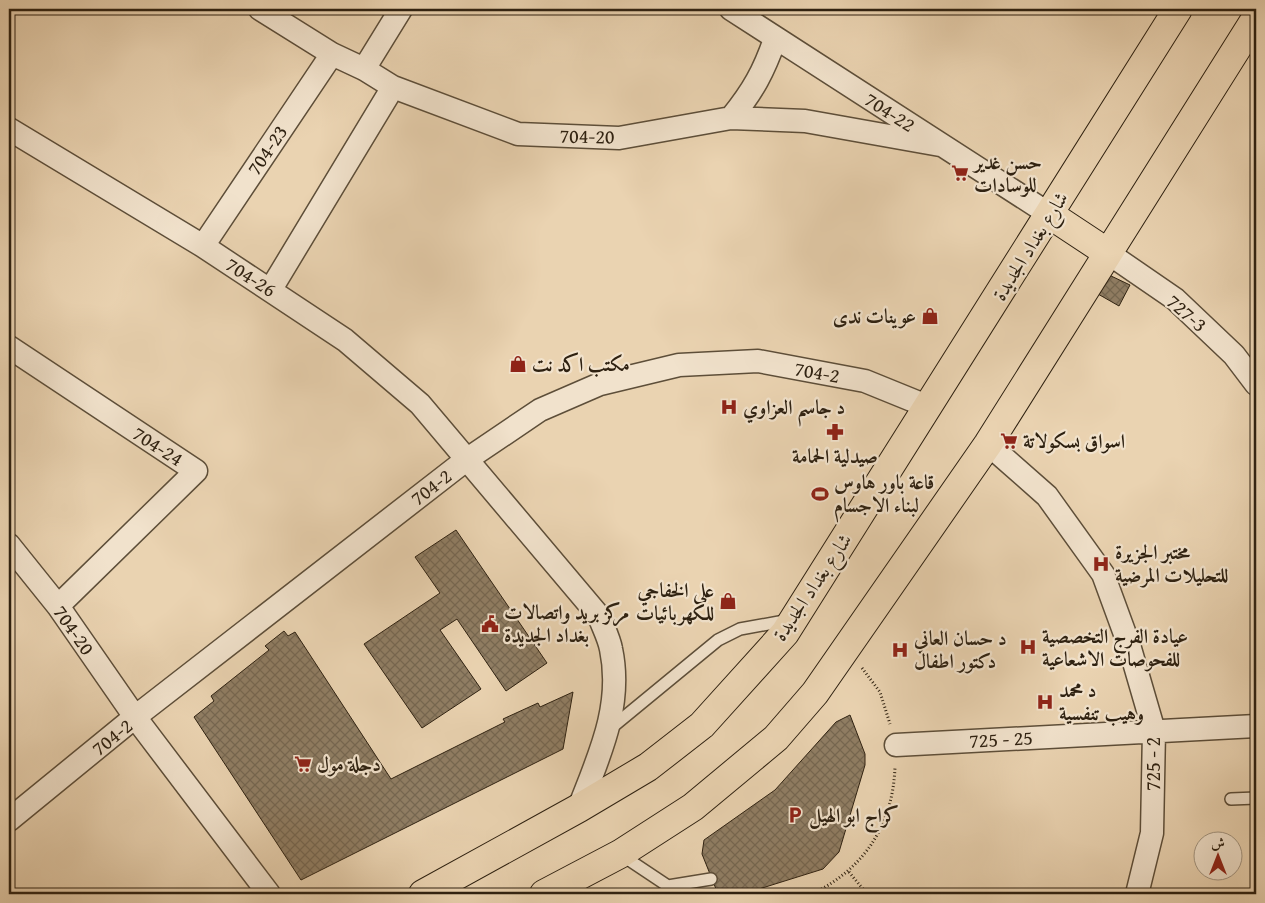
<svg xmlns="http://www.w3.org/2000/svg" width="1265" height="903" viewBox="0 0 1265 903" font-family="'Gentium Book Plus',Amiri,serif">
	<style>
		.building { fill: url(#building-cross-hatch); stroke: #2e2111 }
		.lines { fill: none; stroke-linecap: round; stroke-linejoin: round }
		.lane-casing { stroke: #5d4e39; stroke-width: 14 }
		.street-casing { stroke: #5d4e39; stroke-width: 25 }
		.primary-casing { stroke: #2e2111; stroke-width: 30 }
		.path { stroke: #2e2111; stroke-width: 3; stroke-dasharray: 1 2.5; stroke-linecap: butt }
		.lane { stroke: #f1e2cc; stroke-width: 11 }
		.street { stroke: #f1e2cc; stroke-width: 22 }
		.primary { stroke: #ead3b1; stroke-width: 28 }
		.labels { text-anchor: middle; stroke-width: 4.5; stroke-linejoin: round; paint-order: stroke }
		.street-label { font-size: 20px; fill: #2e2111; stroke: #f1e2cc }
		.poi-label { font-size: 20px; font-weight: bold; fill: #2e2111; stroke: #f1e2cc; text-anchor: start }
	</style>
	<defs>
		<pattern id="building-cross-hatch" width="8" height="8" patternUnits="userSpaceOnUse" patternTransform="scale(1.25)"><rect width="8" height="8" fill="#907e64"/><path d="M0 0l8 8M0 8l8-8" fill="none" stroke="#766751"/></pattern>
	</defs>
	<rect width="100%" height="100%" fill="#ead3b1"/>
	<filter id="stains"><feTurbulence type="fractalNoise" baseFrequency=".004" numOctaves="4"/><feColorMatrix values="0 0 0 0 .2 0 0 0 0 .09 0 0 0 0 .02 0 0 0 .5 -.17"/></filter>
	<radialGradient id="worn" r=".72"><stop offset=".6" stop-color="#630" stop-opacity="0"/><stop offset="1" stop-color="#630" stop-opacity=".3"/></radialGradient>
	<path class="building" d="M 1109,275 L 1130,285 L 1119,306 L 1098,294 Z
		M 456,530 L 547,663 L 506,691 L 457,619 L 440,630 L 481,689 L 422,728 L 364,644 L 440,593 L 415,557 Z
		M 284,631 L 288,636 L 295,632 L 391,779 L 505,722 L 503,719 L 538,703 L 540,707 L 573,692 L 563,749 L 301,880 L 194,717 L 214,701 L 211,696 L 269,650 L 265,646 Z
		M 850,715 L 865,754 L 865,765 L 839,852 L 823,869 L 743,894 L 718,894 L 702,854 L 704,840 L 775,790 L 836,722 Z"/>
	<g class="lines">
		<g class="lane-casing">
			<path id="lane" d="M 611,728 L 718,640 L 740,629 L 790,620
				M 1231,799 L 1256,798
				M 620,854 L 668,886 L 711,879"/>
		</g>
		<g class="street-casing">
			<path id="street" d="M 260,9 L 332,54 L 364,69 L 393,87 L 518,134 L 619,138 L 731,118 L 805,121 L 940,145
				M 731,9 L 1049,214
				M 364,69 L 401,9
				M 731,118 C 753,91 764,71 775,39
				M 9,129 L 203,246 L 345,340 L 420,404 L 599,616 C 603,627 609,638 611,649 C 623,706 599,756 579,808
				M 203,246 L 332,54
				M 1108,253 L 1175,299 L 1234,355 L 1256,384
				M 271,289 L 393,87
				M 9,347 L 196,471 L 58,606
				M 988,444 L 1047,496 L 1103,574 L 1129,645 L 1154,731 L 1152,833 L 1137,894
				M 9,545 L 58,606 L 135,717 L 269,894
				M 896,745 L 1256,726
				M 9,820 L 135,717 L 466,460 L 540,410 L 600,384 L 679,365 L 758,361 L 865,381 L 929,407"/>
		</g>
		<g class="primary-casing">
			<path id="primary" d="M 1049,214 L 1108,253
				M 423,894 L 579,808 L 648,767 L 702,725 L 785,633 L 1178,9
				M 544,894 L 620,854 L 693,807 L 776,738 L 815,693 L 988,444 L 1256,18"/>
		</g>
		<path class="path" d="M 862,668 L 880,692 L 890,724
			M 849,872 L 867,894
			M 812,894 C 864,869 893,825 895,767"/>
		<use href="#lane" class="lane"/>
		<use href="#street" class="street"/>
		<use href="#primary" class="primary"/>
	</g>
	<defs>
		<g id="supermarket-bare" transform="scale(1.35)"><path d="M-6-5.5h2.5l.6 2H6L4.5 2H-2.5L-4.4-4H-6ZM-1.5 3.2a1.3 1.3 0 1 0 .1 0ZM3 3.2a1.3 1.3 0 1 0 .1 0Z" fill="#8f2418" stroke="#f1e2cc" stroke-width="2.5" paint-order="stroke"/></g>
		<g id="shop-bare" transform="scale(1.35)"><path d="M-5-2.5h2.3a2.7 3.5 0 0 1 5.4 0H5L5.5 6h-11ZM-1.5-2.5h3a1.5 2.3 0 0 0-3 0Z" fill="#8f2418" stroke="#f1e2cc" stroke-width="2.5" paint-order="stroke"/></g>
		<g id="hospital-bare" transform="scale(1.35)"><path d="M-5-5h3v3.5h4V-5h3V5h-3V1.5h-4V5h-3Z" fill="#8f2418" stroke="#f1e2cc" stroke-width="2.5" paint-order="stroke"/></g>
		<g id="pharmacy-bare" transform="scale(1.35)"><path d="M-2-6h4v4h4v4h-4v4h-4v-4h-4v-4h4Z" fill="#8f2418" stroke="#f1e2cc" stroke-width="2.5" paint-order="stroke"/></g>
		<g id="stadium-bare" transform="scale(1.35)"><path d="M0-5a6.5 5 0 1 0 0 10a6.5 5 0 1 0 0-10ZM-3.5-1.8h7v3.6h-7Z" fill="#8f2418" stroke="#f1e2cc" stroke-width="2.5" paint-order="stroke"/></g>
		<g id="civic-bare" transform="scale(1.35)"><path d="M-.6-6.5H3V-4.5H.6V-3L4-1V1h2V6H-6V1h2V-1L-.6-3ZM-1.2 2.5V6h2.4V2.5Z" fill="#8f2418" stroke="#f1e2cc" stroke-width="2.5" paint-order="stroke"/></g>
		<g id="parking-bare" transform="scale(1.35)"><path d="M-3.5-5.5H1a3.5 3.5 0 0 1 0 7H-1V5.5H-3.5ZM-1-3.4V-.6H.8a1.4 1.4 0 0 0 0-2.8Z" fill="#8f2418" stroke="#f1e2cc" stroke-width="2.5" paint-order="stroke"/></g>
	</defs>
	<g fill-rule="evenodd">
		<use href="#supermarket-bare" x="960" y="173"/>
		<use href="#shop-bare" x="930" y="316"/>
		<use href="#shop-bare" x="518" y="364"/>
		<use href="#hospital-bare" x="729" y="407"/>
		<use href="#pharmacy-bare" x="835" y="432"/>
		<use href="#supermarket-bare" x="1009" y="441"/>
		<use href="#stadium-bare" x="820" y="494"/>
		<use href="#hospital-bare" x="1101" y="564"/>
		<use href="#shop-bare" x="728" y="601"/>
		<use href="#civic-bare" x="490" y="624"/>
		<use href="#hospital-bare" x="1028" y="647"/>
		<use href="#hospital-bare" x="900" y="650"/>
		<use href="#hospital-bare" x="1045" y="702"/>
		<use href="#supermarket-bare" x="303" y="764"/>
		<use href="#parking-bare" x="795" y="815"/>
	</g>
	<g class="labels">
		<g class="street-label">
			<text transform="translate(890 112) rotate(33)" y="7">704-22</text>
			<text transform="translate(587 136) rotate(1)" y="7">704-20</text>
			<text transform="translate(267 150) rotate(-56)" y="7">704-23</text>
			<text transform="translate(1030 246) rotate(-58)" y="7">شارع بغداد الجديدة</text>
			<text transform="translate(251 277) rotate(33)" y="7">704-26</text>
			<text transform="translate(1187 313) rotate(41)" y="7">727-3</text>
			<text transform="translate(817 372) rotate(10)" y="7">704-2</text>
			<text transform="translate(158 446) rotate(33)" y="7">704-24</text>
			<text transform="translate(431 487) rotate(-38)" y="7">704-2</text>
			<text transform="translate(812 587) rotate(-56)" y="7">شارع بغداد الجديدة</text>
			<text transform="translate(74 630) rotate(55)" y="7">704-20</text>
			<text transform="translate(112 737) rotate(-39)" y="7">704-2</text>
			<text transform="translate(1001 739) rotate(-3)" y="7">725 - 25</text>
			<text transform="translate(1153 764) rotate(-90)" y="7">725 - 2</text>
		</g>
		<g class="poi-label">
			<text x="974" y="169">حسن غدير<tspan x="974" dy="23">للوسادات</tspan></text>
			<text x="916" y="323" text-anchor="end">عوينات ندى</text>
			<text x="532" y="371">مكتب اكد نت</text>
			<text x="743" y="414">د جاسم العزاوي</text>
			<text x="1023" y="448">اسواق بسكولاتة</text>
			<text x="835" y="463" text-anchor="middle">صيدلية الحمامة</text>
			<text x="834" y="489">قاعة باور هاوس<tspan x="834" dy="23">لبناء الاجسام</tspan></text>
			<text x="1115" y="559">مختبر الجزيرة<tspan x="1115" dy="23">للتحليلات المرضية</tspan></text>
			<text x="714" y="597" text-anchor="end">علي الخفاجي<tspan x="714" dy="23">للكهربائيات</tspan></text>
			<text x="504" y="619">مركز بريد واتصالات<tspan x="504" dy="23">بغداد الجديدة</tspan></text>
			<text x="1042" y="643">عيادة الفرج التخصصية<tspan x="1042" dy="23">للفحوصات الاشعاعية</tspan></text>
			<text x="914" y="645">د حسان العاني<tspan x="914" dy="23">دكتور اطفال</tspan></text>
			<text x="1059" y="697">د محمد<tspan x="1059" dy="23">وهيب تنفسية</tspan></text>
			<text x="317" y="771">دجلة مول</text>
			<text x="809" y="822">كراج ابو الهيل</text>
		</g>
	</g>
	<rect width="1265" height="903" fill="none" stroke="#ead3b1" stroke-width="30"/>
	<rect x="10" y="10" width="1245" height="883" fill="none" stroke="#2e2111" stroke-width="2.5"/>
	<rect x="15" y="15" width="1235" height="873" fill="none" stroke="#2e2111"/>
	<g transform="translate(1218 856)"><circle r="24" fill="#f1e2cc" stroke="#a39581"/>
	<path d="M0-4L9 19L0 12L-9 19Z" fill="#8f2418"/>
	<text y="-8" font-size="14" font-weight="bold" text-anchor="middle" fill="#2e2111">ش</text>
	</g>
	<rect width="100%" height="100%" filter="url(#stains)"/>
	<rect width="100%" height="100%" fill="url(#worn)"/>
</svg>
